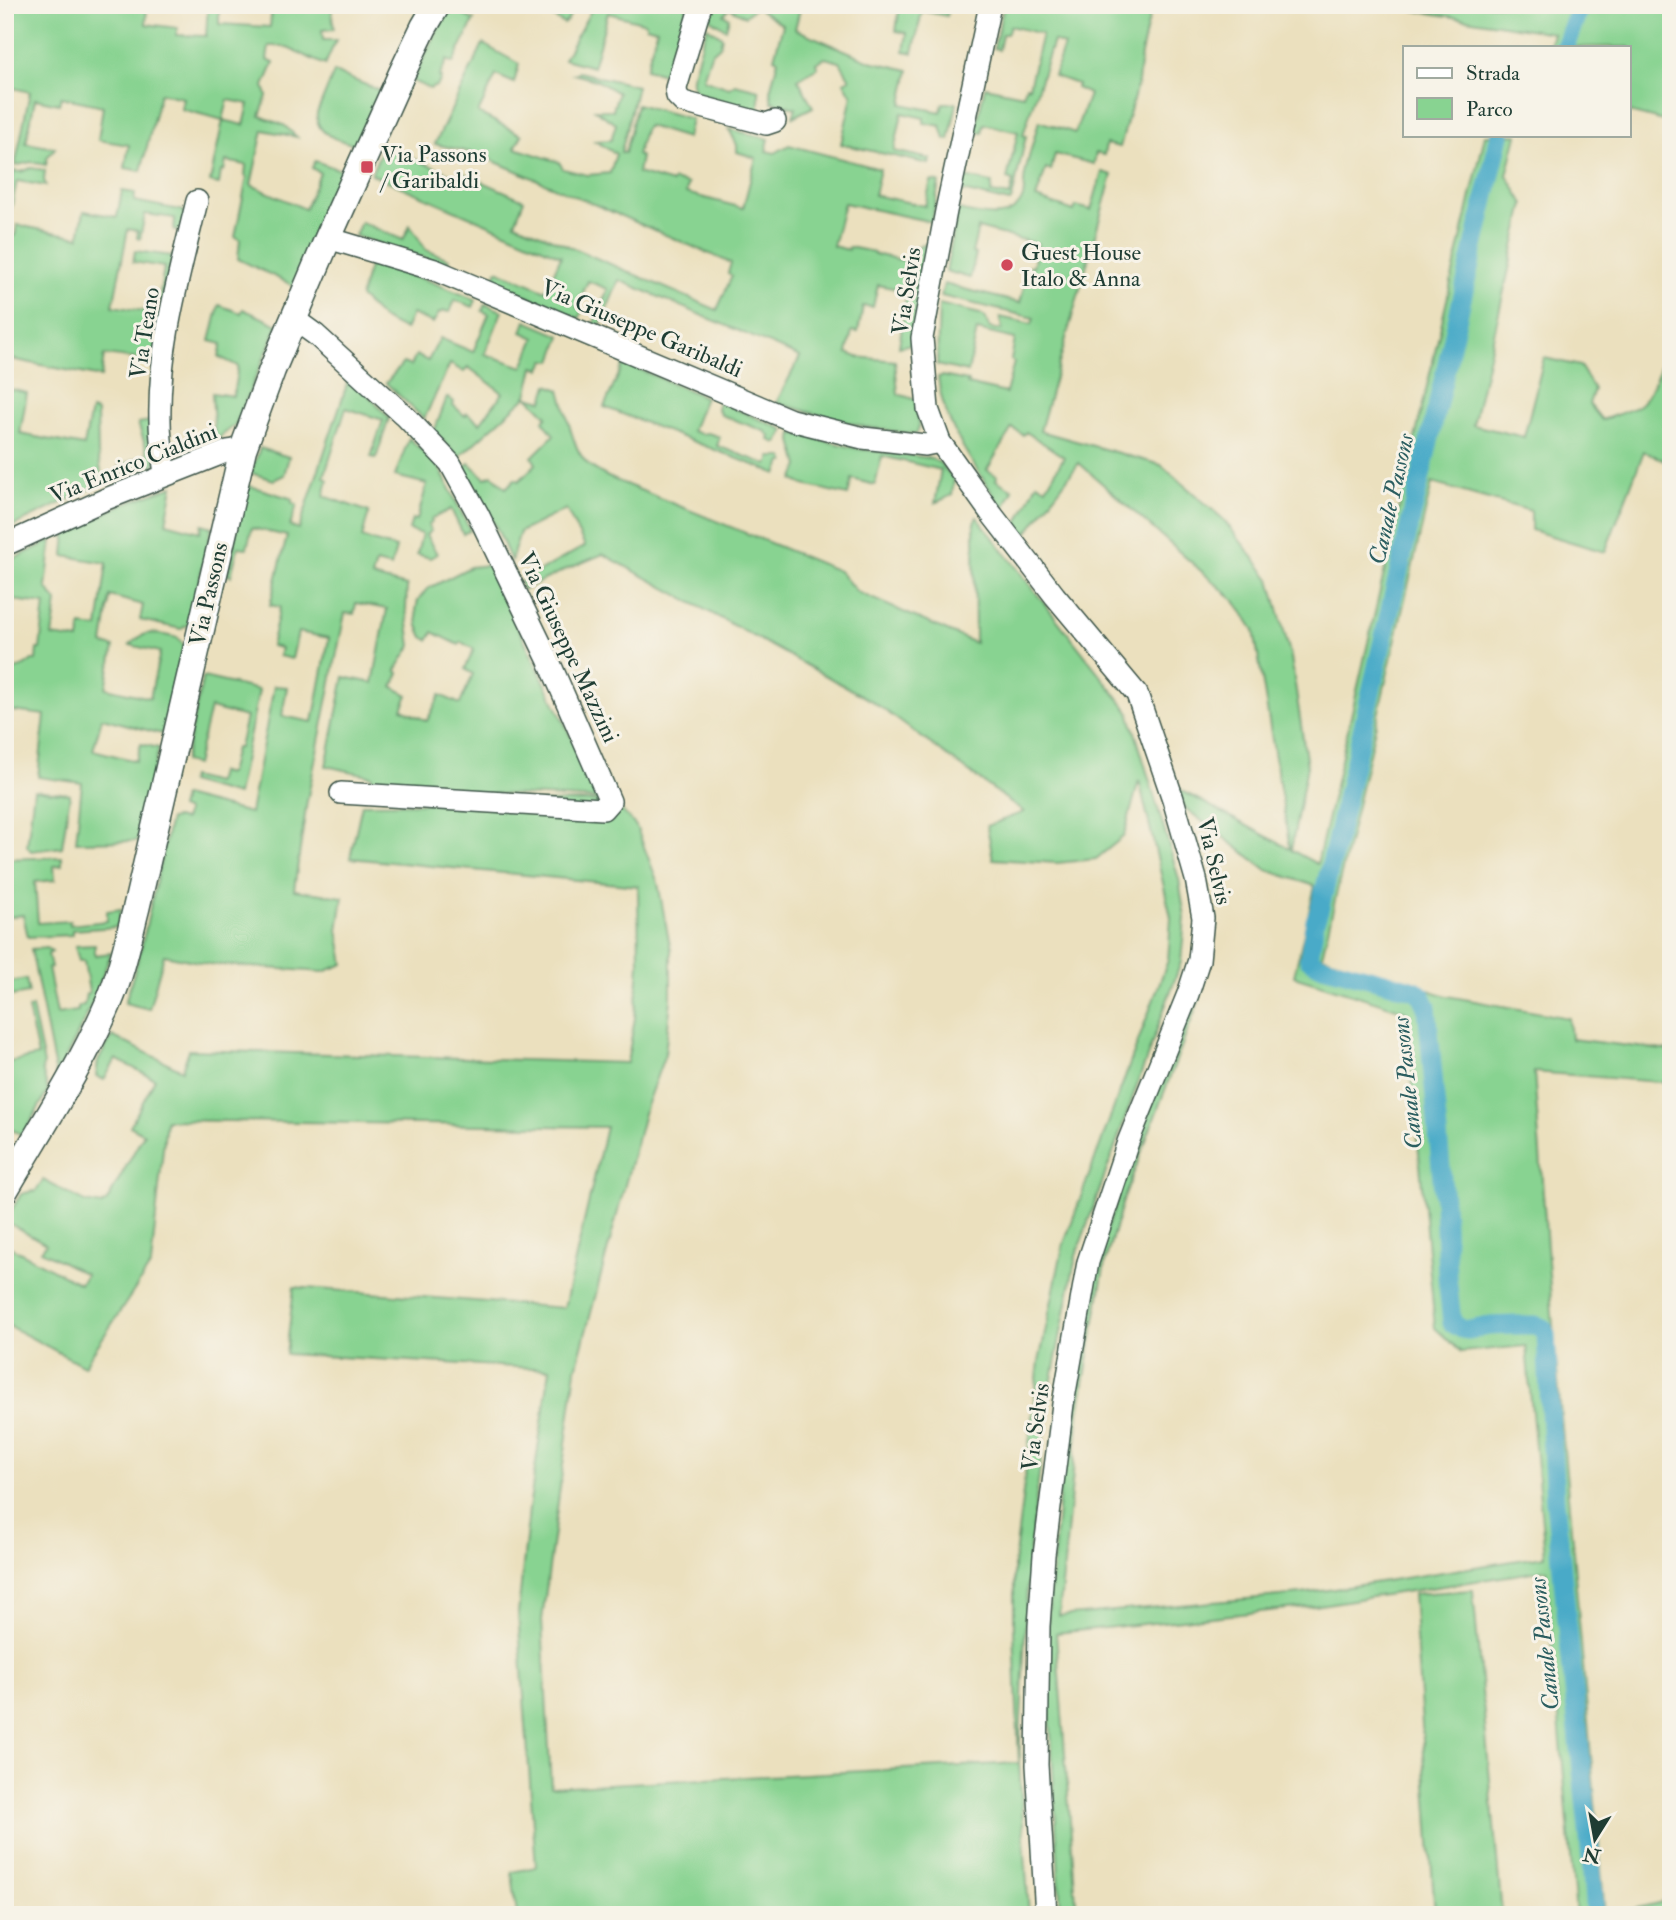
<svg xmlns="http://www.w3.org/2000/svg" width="1676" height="1920" viewBox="0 0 1676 1920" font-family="'IM FELL Double Pica',serif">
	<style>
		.green { fill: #88d391; stroke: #548862; stroke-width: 2; fill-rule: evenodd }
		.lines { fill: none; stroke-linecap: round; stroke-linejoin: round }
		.canal { stroke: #48aac8; stroke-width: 19 }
		.minor-casing { stroke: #3e5549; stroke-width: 24 }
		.tertiary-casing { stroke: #3e5549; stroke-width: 29 }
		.minor { stroke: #fff; stroke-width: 21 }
		.tertiary { stroke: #fff; stroke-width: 26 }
		.poi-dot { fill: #d1495b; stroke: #f7f3e8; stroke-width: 2.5 }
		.labels { text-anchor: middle; stroke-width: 6; stroke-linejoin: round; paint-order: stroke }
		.poi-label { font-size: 23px; fill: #1f3d34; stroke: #f7f3e8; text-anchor: start }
		.street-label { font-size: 23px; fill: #1f3d34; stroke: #f7f3e8 }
		.water-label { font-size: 24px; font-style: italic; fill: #2b5e60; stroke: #f7f3e8 }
	</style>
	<rect width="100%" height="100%" fill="#f7f3e8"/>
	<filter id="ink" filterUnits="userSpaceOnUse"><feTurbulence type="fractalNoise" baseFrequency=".0143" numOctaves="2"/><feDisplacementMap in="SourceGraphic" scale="14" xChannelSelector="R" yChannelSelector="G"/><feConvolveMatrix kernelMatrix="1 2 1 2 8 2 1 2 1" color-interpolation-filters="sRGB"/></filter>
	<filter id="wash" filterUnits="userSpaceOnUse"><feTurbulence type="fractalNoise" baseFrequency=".00686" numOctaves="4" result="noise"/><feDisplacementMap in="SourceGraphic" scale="28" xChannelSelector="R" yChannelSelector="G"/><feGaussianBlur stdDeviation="1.57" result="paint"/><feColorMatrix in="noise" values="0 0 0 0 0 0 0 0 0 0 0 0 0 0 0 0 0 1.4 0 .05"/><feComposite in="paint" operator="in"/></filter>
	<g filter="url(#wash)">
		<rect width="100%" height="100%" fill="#ebe0be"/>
		<path class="green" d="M 5,5 L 147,5 L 146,24 L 178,28 L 176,35 L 206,36 L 208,5 L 219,5 L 219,24 L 270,27 L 272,5 L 331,5 L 334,29 L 322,30 L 323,40 L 336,40 L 325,65 L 283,46 L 269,46 L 267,60 L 274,63 L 264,86 L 267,96 L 260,116 L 284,125 L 297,137 L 263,130 L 251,185 L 305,209 L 320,173 L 312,168 L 315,161 L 344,171 L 294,286 L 238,259 L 240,239 L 235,237 L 247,177 L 245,176 L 246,165 L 226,161 L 224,171 L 221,171 L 219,184 L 210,182 L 223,120 L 181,109 L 183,98 L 160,93 L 141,171 L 125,168 L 129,145 L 98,140 L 103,106 L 61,97 L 59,104 L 35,99 L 26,143 L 55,148 L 47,158 L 46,165 L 31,162 L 15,166 L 30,92 L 5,86 ZM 228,100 L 249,104 L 244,125 L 223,120 Z
			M 450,5 L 460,5 L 457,12 L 474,20 L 453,63 L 447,60 L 439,77 L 441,78 L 438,85 L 430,89 L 412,81 Z
			M 538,5 L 574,5 L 568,20 L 564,24 L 537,7 Z
			M 594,5 L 688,5 L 667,75 L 646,69 L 657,29 L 646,26 L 646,23 L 608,13 L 593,67 L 564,59 Z
			M 714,5 L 801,5 L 795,29 L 870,61 L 909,70 L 902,104 L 941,112 L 943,103 L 957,103 L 949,140 L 945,139 L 941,126 L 924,123 L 924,118 L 902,113 L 894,151 L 930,159 L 929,164 L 841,144 L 852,96 L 844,82 L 850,79 L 840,62 L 825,58 L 816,63 L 818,67 L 798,79 L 813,107 L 793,117 L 796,108 L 772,102 L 770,91 L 778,60 L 774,58 L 783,25 L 756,7 L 745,16 L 729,8 L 724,15 L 729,18 L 726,29 L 710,19 Z
			M 874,5 L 949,5 L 947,16 L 922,11 L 913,53 L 904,51 L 907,33 L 896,31 L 899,11 Z
			M 1004,5 L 1152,5 L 1141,54 L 1138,82 L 1120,147 L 1106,144 L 1104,155 L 1096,153 L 1094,164 L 1055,154 L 1051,170 L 1046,169 L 1036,198 L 1074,211 L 1076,206 L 1091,210 L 1102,172 L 1112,175 L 1040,431 L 1161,465 L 1223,519 L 1270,579 L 1291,657 L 1307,766 L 1291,850 L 1317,864 L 1485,135 L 1517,135 L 1507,175 L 1524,204 L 1473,425 L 1524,437 L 1544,358 L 1580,366 L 1594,389 L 1589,404 L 1602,420 C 1614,415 1628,412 1639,405 C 1652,396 1663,357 1671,341 L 1671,464 L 1644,451 L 1605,552 L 1531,530 L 1531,511 L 1432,483 L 1322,956 L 1447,996 L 1569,1018 L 1571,1039 L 1671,1051 L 1671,1083 L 1534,1072 L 1552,1314 L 1605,1915 L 1576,1915 L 1546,1570 L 1307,1607 L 1056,1633 L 1077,1915 L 1061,1915 L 1048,1680 L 1048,1616 L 1061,1478 L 1098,1253 L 1205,958 L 1199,1000 L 1123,1201 L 1105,1262 L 1079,1411 L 1059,1616 L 1302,1594 L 1545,1556 L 1526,1346 L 1461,1352 L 1435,1328 L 1406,1011 L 1294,976 L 1315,886 L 1267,870 L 1185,808 L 1177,788 L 1290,849 L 1254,630 L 1235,601 L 1079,463 L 1024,537 L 1016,527 L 1037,483 L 1046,488 L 1064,457 L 1026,432 L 1023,435 L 1012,428 L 987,470 L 997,476 L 996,480 L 1013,490 L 1003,510 C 978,469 942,426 938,377 L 942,376 L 968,381 L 967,384 L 1006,393 L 1014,362 L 1011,360 L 1015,339 L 977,330 L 968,372 L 937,365 L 939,304 L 980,314 L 985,317 L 990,328 L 1002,330 L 1000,317 L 1032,324 L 1034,318 L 941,296 L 944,284 L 1020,303 L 1029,266 L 1033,266 L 1038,244 L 978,228 L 972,253 L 976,254 L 970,278 L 946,271 L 958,210 C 978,214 1013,225 1023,197 C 1025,191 1023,182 1025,175 C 1028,157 1034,139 1039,121 L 1075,133 L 1089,94 L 1076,88 L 1077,84 L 1054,76 L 1064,45 L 1053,41 L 1023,135 L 1026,136 L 1012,199 L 1010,202 L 962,191 L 965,177 L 992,183 L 991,193 L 1010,196 L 1013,181 L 1007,179 L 1018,132 L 984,124 L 982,133 L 975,132 L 985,87 L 1023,95 L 1026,86 L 1029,87 L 1042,34 L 1010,26 L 1007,34 L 1002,34 L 999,50 L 994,48 Z
			M 1380,5 L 1671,5 L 1671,123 L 1629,112 L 1629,47 L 1549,47 L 1553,33 Z
			M 707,27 L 722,37 L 720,46 L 711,54 L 703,79 L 729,88 L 735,84 L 759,90 L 759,111 L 700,94 C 693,89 691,86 692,77 Z
			M 483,44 L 519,64 L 514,83 L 496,75 L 478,113 L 522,135 L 515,148 L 559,162 L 563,169 L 587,175 L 610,173 L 616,154 L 595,141 L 611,140 L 616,124 L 595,110 L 613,110 L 618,93 L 596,80 L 573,74 L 579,72 L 637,86 L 621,152 L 625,153 L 637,104 L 691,119 L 687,138 L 648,126 L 644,130 L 637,155 L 641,157 L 638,173 L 672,183 L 673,180 L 688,184 L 686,193 L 743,208 L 756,158 L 737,152 L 737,145 L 729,129 L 769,139 L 766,151 L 775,153 L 789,145 L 880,169 L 874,195 L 925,206 L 931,181 L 939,182 L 932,222 L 844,203 L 833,246 L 848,250 L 849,247 L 874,252 L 874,254 L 911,262 L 915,247 L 920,247 L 921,244 L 928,246 L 912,344 L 899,347 L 907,291 L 878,285 L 873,307 L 863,306 L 858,332 L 852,331 L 847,353 L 857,357 L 895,361 L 898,394 L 917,400 L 919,426 L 917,433 L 914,434 L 865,427 L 776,403 L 800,357 L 619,280 L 599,328 L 593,325 L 608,289 L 588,281 L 577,307 L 583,310 L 579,319 L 493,281 L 497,270 L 546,291 L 561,256 L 371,174 L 382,149 L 387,148 L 455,176 L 463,173 L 524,200 L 515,223 L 717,310 L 732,276 L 728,273 L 731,263 L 477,154 L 435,144 Z
			M 334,72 L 381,91 L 356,145 C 340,141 314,135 317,113 Z
			M 31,168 L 45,170 L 44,180 L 46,186 L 17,181 L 9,219 L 5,218 L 5,206 L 8,206 L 14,171 L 21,172 Z
			M 122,191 L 135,193 L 134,201 L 185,211 L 181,231 L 174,231 L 175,218 L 145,214 L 140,239 L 137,238 L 138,231 L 128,229 L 113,306 L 162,314 L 156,361 L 104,355 L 101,377 L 11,359 L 5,388 L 5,234 L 15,236 L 17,225 L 79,237 L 84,211 L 117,217 Z
			M 361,222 L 403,240 L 410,225 L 426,250 L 449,259 L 447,265 L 355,236 Z
			M 135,251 L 173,256 L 163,301 L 159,300 L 164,267 L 133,262 Z
			M 370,263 L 429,281 L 476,300 L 473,307 L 455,300 L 450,312 L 444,311 L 439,313 L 433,323 L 412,314 L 405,330 L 383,319 L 360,297 Z
			M 485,304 L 502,311 L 485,354 L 523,367 L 535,338 L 522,332 L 526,321 L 561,336 L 552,361 L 545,360 L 541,369 L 534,367 L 527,396 L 459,457 L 434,432 L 447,397 L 454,402 L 453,405 L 465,416 L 467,413 L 480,423 L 503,393 L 468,367 L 464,372 L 450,364 L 424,419 L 386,383 L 403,363 L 411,366 L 416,355 L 428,361 L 440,338 L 473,352 L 489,314 L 482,311 Z
			M 219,305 L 241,313 L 243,309 L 278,325 L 236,424 L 215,441 L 212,393 L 233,396 L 238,366 L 219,357 L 222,344 L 210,341 Z
			M 624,363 L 705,397 L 692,431 L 701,434 L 708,433 L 720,437 L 717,446 L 768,465 L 771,457 L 784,457 L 785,462 L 782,462 L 777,474 L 604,407 Z
			M 350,375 L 389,418 L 376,458 L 371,457 L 383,420 L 346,408 L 324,477 L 328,480 L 324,496 L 369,512 L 362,538 L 396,548 L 391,567 L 376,563 L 372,577 L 407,586 L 406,609 L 411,646 L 396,670 L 399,673 L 393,687 L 408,695 L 402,709 L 427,721 L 440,695 L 460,704 L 473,674 L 465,669 L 474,649 L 461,642 L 459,645 L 433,632 L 428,640 L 423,637 L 418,626 L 416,610 L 418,600 L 427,589 L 470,567 L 488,565 L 601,799 L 371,787 L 372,776 L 326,766 L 344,677 L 373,683 L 387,609 L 356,603 L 354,614 L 345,613 L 307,801 L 294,890 L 343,897 L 338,930 L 344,964 L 323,972 L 209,964 L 164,955 L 149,1009 L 125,1003 L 141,949 L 170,819 L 175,818 L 184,820 L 187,811 L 180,808 L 183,796 L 250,813 L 274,686 L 287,687 L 282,716 L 313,722 L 329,638 L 298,632 L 292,659 L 279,656 L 281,648 L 271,646 L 280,607 L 270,605 L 287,536 L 252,528 L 247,548 L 238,547 L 231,576 L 227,575 L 247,485 L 293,499 L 292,503 L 297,505 L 290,526 L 299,529 Z
			M 548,385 L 560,390 C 566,409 572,446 585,461 C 591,468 600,473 608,477 L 839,571 L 857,592 L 975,643 L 974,522 L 977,517 L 1129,712 L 1179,879 L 1185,918 L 1181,962 L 1076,1256 L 1049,1394 L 1028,1564 L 1019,1763 L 1029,1915 L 517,1915 L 512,1872 L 536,1867 L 518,1613 L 529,1509 L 550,1369 L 286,1354 L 294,1287 L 564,1308 L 606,1127 L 166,1120 L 151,1265 L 84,1366 L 5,1324 L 6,1245 L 80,1284 L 86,1274 L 41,1251 L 46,1244 L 5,1221 L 21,1194 L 33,1191 L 35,1192 L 43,1180 L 85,1202 L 102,1205 L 107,1201 L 144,1134 L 130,1126 L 155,1079 L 116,1059 L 104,1080 L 96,1076 L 98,1061 L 112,1036 L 182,1070 L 189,1050 L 627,1063 L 635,1018 L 639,964 L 638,886 L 350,858 L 362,804 L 613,801 L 636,826 L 658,883 L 671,951 L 671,999 L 665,1054 L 646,1106 L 576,1369 L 542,1620 L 551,1787 L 1019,1763 L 1014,1629 L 1014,1565 L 1039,1362 L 1063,1246 L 1168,960 L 1171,917 L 1139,780 L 1124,836 L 1096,859 L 1057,863 L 993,859 L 987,826 L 1024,812 L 872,701 L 603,554 L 567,569 L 523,590 L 520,582 L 585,546 L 566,509 L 520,532 L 511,561 L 498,531 L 464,467 L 469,463 L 485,478 L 492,475 L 506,488 L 515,479 L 519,481 L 536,464 L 532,457 L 554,435 L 543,421 L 547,416 L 528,397 L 543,401 Z
			M 5,388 L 27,393 L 20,434 L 84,446 L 91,410 L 97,412 L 98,454 L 103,483 L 5,530 Z
			M 719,402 L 785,430 L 777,443 L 769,440 L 770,436 L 767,434 L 767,432 L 721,415 L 717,408 Z
			M 152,421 L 156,464 L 123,475 L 119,466 L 148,454 L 138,423 Z
			M 793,433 L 859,449 L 930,458 L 940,463 L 954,479 L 952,495 L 935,503 L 941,470 L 882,456 L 875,485 L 852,479 L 848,495 L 804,485 L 793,480 L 799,466 L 792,441 Z
			M 409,438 L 439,467 L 470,530 L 463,534 L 451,509 L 431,519 L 432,522 L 428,525 L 431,531 L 426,535 L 437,554 L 430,558 L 417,554 L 422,534 L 409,530 L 412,519 L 417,520 L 427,484 L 395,476 Z
			M 260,448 L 289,457 L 284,475 L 274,480 L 251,473 Z
			M 173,486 L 166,523 L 200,532 L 202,524 L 212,527 L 189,624 L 181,629 L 140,620 L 143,605 L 110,596 L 103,644 L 114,647 L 106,688 L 150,698 L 160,652 L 130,645 C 147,627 157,634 178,638 L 184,646 L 162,734 L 102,718 L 93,750 L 136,761 L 141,744 L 159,748 L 137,841 L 76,842 L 82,783 L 38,777 L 45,715 L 5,710 L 5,670 C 16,669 24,668 32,660 L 36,660 L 37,649 L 40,649 L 45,604 L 5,599 L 5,563 L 52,540 L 46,587 L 57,602 L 52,636 L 79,640 L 81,626 L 98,628 L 107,563 L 64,556 L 66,533 L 123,504 Z
			M 203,677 L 259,690 L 237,795 L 189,782 L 191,777 L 216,783 L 219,772 L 229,774 L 235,748 L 239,748 L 246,717 L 210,708 L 196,765 L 184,762 Z
			M 34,790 L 70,794 L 62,847 L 31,851 L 27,846 Z
			M 62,857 L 62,865 L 54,866 L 55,880 L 35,882 L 38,923 L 70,921 L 70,925 L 107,921 L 107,911 L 121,909 L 117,927 L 72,930 L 72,935 L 28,937 L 23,915 L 5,918 L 5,859 Z
			M 95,945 L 95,955 L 111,953 C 96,996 79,1036 56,1075 L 31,949 L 47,948 L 52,952 L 48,954 L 51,967 L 48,968 L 57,1014 L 78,1011 L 78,1007 L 84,1005 L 86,994 L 89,992 L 84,961 L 79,961 L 75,946 Z
			M 26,979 L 29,993 L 5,997 L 5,983 Z
			M 32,1007 L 44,1064 L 42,1069 L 48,1091 L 23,1135 L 5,1127 L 5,1063 L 38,1056 L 28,1009 Z
			M 1473,1590 L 1502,1915 L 1435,1915 L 1413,1594 Z
			M 1671,1900 L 1671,1915 L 1608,1915 Z"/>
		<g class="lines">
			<path class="canal" d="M 1565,47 L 1580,5
				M 1500,135 L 1332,860 L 1319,911 L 1315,921 L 1309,959 L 1319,965 L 1415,990 L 1422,996 L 1427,1007 L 1444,1202 L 1447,1276 L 1452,1323 L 1462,1329 L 1469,1330 L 1489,1326 L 1518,1325 L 1535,1325 L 1543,1328 L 1546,1335 L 1555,1501 L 1591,1860 L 1595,1915"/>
		</g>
	</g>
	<g filter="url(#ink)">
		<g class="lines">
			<g class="minor-casing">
				<path id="minor" d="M 701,5 L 676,88 L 677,96 L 683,102 L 766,124 L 775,121
					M 990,5 L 946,211 L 922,338 L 928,409 L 940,442 L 990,512 L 1055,596 L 1137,694 L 1173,799 L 1196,879 L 1203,918 L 1199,960 L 1188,994 L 1128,1142 L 1088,1262 L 1063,1404 L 1044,1555 L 1039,1626 L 1037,1765 L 1046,1915
					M 328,238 L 435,270 L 791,420 L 863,438 L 925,445 L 940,442
					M 294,319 L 316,335 L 406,417 L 450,463 L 478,514 L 548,659 L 610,801 L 603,809 L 341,793
					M 165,475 C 163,457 160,439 160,421 C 158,347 180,272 197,201
					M 5,545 L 106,499 L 228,451 L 243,449"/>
			</g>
			<g class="tertiary-casing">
				<path id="tertiary" d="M 5,1190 C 41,1128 81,1067 109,1002 C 122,972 128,940 136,909 L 243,449 L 272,370 L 328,238 L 402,73 L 424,27 L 437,5"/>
			</g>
			<use href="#minor" class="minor"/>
			<use href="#tertiary" class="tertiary"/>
		</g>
	</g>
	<g class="poi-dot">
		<rect x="360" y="160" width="14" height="14" rx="3.5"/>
		<circle cx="1007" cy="265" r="7"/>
	</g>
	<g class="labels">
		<g class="poi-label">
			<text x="381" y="162">Via Passons<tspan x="381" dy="26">/ Garibaldi</tspan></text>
			<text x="1021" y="260">Guest House<tspan x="1021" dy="26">Italo &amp; Anna</tspan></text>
		</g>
		<g class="street-label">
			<text transform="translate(906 291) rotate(-81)" y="8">Via Selvis</text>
			<text transform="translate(642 328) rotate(23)" y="8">Via Giuseppe Garibaldi</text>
			<text transform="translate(144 333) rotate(-81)" y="8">Via Teano</text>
			<text transform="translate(133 463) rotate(-22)" y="8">Via Enrico Cialdini</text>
			<text transform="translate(208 594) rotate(-77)" y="8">Via Passons</text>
			<text transform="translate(569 647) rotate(65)" y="8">Via Giuseppe Mazzini</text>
			<text transform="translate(1215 861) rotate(77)" y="8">Via Selvis</text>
			<text transform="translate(1035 1427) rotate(-82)" y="8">Via Selvis</text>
		</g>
		<g class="water-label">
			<text transform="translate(1391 499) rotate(-77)" y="8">Canale Passons</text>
			<text transform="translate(1407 1083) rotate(-96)" y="8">Canale Passons</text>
			<text transform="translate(1544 1644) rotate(-96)" y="8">Canale Passons</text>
		</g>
	</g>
	<rect width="1676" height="1920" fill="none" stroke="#f7f3e8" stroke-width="28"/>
	<rect x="1403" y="46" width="228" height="91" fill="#f7f3e8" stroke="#a1aaa0" stroke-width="2"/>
	<rect x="1417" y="68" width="35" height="10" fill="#ffffff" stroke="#a1aaa0" stroke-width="2"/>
	<text x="1466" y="80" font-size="21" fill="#1f3d34">Strada</text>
	<rect x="1417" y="98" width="35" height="21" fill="#88d391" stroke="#a1aaa0" stroke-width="2"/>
	<text x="1466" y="116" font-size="21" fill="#1f3d34">Parco</text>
	<g transform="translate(1595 1839) rotate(191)" stroke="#f7f3e8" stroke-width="5" paint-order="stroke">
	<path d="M0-5L12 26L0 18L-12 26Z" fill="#1f3d34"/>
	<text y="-10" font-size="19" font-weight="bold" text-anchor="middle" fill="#1f3d34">N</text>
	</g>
</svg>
